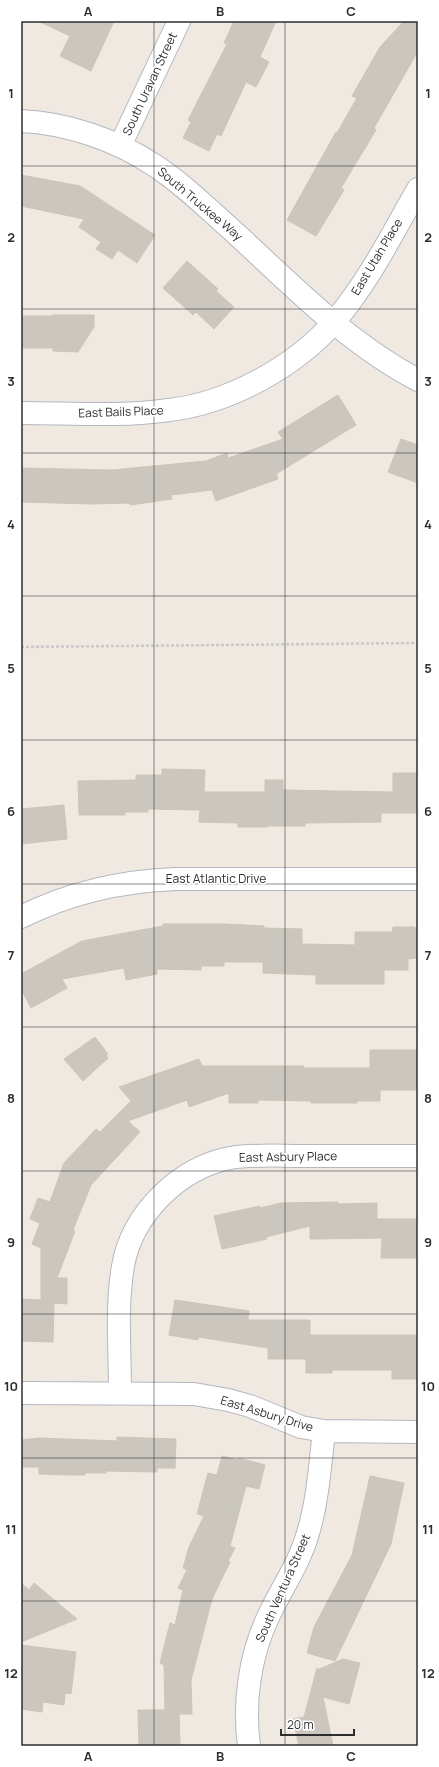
<svg xmlns="http://www.w3.org/2000/svg" width="439" height="1767" viewBox="0 0 439 1767" font-family="Manrope,sans-serif">
	<style>
		.building { fill: #cbc7bf; stroke: #cbc5ba }
		.lines { fill: none; stroke-linecap: round; stroke-linejoin: round }
		.street-casing { stroke: #b4b7c1; stroke-width: 24 }
		.path { stroke: #c9c9c9; stroke-width: 2.5; stroke-dasharray: 3 2; stroke-linecap: butt }
		.street { stroke: #fff; stroke-width: 22 }
		.grid { fill: none; stroke: #2e2e2e; stroke-width: 1; stroke-opacity: 0.55 }
		.labels { text-anchor: middle; stroke-width: 3.5; stroke-linejoin: round; paint-order: stroke }
		.street-label { font-size: 12px; fill: #2e2e2e; stroke: #fff }
		.neatline { fill: none; stroke: #2e2e2e; stroke-width: 1.5 }
		.grid-label { font-size: 13px; text-anchor: middle; font-weight: bold; fill: #2e2e2e }
	</style>
	<rect width="100%" height="100%" fill="#efe9e1"/>
	<path class="building" d="M 38,21 L 114,21 L 91,71 L 60,56 L 70,36 Z
		M 234,21 L 276,21 L 260,57 L 269,62 L 256,87 L 246,82 L 221,136 L 217,134 L 209,151 L 183,138 L 191,122 L 188,120 L 227,44 L 224,43 Z
		M 404,21 L 418,21 L 418,51 L 374,128 L 376,130 L 341,188 L 344,190 L 316,236 L 287,220 L 336,132 L 337,133 L 357,98 L 352,96 L 380,47 Z
		M 21,175 L 80,186 L 155,235 L 137,263 L 118,250 L 112,259 L 96,249 L 101,242 L 79,227 L 84,219 L 21,206 Z
		M 187,261 L 218,289 L 216,291 L 234,307 L 214,329 L 196,312 L 193,315 L 163,288 Z
		M 53,315 L 94,315 L 94,327 L 78,352 L 53,351 L 53,348 L 21,348 L 21,316 L 53,316 Z
		M 338,395 L 356,425 L 276,474 L 278,479 L 216,501 L 212,490 L 171,495 L 172,499 L 130,505 L 130,503 L 91,504 L 21,502 L 21,468 L 112,470 L 206,461 L 227,453 L 228,458 L 283,439 L 278,432 Z
		M 401,439 L 418,445 L 418,483 L 388,472 Z
		M 162,769 L 205,770 L 204,792 L 265,792 L 265,780 L 283,780 L 283,790 L 393,792 L 393,773 L 418,773 L 418,813 L 381,813 L 381,822 L 305,823 L 305,826 L 267,826 L 267,827 L 238,827 L 238,823 L 199,822 L 200,810 L 148,809 L 148,812 L 125,812 L 125,815 L 79,815 L 78,781 L 136,780 L 136,775 L 162,775 Z
		M 64,805 L 67,839 L 21,844 L 21,809 Z
		M 163,924 L 225,924 L 264,926 L 264,928 L 302,929 L 302,944 L 355,945 L 355,932 L 392,932 L 393,927 L 415,927 L 415,929 L 418,929 L 418,958 L 408,959 L 408,970 L 384,970 L 384,984 L 316,984 L 316,975 L 263,973 L 263,962 L 224,962 L 224,966 L 201,966 L 201,970 L 157,969 L 157,974 L 126,980 L 124,968 L 62,979 L 67,988 L 31,1008 L 21,989 L 21,974 L 82,941 L 163,926 Z
		M 95,1037 L 108,1054 L 106,1055 L 108,1058 L 83,1081 L 64,1059 Z
		M 370,1050 L 418,1050 L 418,1090 L 380,1090 L 380,1101 L 357,1101 L 357,1103 L 311,1103 L 311,1101 L 258,1100 L 258,1103 L 229,1103 L 229,1093 L 189,1107 L 187,1100 L 128,1121 L 140,1132 L 91,1185 L 73,1230 L 75,1231 L 57,1278 L 67,1278 L 67,1304 L 54,1303 L 53,1342 L 21,1341 L 21,1299 L 41,1300 L 41,1248 L 32,1244 L 40,1223 L 30,1219 L 38,1198 L 50,1202 L 64,1163 L 96,1129 L 100,1132 L 131,1101 L 119,1087 L 199,1059 L 202,1066 L 304,1066 L 304,1068 L 370,1068 Z
		M 338,1202 L 338,1204 L 377,1203 L 377,1219 L 418,1219 L 418,1258 L 381,1258 L 382,1238 L 310,1239 L 310,1226 L 266,1237 L 267,1239 L 222,1249 L 214,1216 L 260,1206 L 260,1208 L 281,1203 Z
		M 175,1300 L 249,1311 L 248,1320 L 310,1320 L 310,1335 L 417,1335 L 418,1379 L 392,1379 L 392,1370 L 332,1370 L 332,1373 L 306,1373 L 306,1359 L 268,1359 L 268,1348 L 198,1337 L 198,1340 L 169,1335 Z
		M 117,1437 L 176,1439 L 175,1468 L 157,1468 L 157,1472 L 106,1471 L 106,1473 L 85,1473 L 85,1475 L 66,1475 L 39,1474 L 39,1467 L 21,1467 L 21,1440 L 39,1438 L 117,1441 Z
		M 222,1456 L 238,1460 L 239,1458 L 265,1465 L 259,1489 L 246,1486 L 230,1546 L 235,1548 L 228,1561 L 230,1562 L 212,1599 L 191,1680 L 192,1714 L 179,1714 L 180,1746 L 139,1746 L 138,1710 L 165,1710 L 164,1665 L 160,1663 L 170,1623 L 175,1625 L 183,1590 L 178,1588 L 187,1570 L 183,1568 L 189,1547 L 204,1516 L 197,1514 L 208,1473 L 217,1475 Z
		M 370,1476 L 404,1483 L 391,1544 L 335,1661 L 307,1653 L 314,1627 L 352,1555 Z
		M 21,1583 L 29,1590 L 34,1583 L 77,1619 L 21,1642 Z
		M 21,1645 L 76,1652 L 71,1694 L 65,1693 L 64,1705 L 43,1702 L 42,1712 L 21,1709 Z
		M 343,1659 L 360,1663 L 349,1704 L 323,1697 L 333,1746 L 299,1746 L 293,1719 L 304,1717 L 317,1668 L 317,1670 Z"/>
	<g class="lines">
		<g class="street-casing">
			<path id="street" d="M 21,121 C 67,123 116,140 154,165 C 183,184 207,208 233,231 C 291,284 347,343 418,380
				M 120,146 L 179,21
				M 21,413 C 70,413 120,417 169,410 C 229,403 295,367 334,322 C 368,283 392,234 418,189
				M 21,917 C 71,892 121,881 176,879 L 418,879
				M 21,1393 L 194,1394 L 228,1400 L 250,1406 L 301,1427 L 324,1431 L 418,1432
				M 120,1393 C 120,1351 116,1307 123,1266 C 132,1214 179,1168 230,1158 C 254,1154 279,1156 303,1156 C 341,1156 380,1156 418,1156
				M 249,1746 C 243,1702 250,1653 270,1613 C 283,1586 300,1562 308,1533 C 318,1500 320,1465 324,1431"/>
		</g>
		<path class="path" d="M 21,647 L 418,643"/>
		<use href="#street" class="street"/>
	</g>
	<path class="grid" d="M 154,21 L 154,1746M 285,21 L 285,1746M 21,166 L 418,166M 21,309 L 418,309M 21,453 L 418,453M 21,596 L 418,596M 21,740 L 418,740M 21,884 L 418,884M 21,1027 L 418,1027M 21,1171 L 418,1171M 21,1314 L 418,1314M 21,1458 L 418,1458M 21,1601 L 418,1601"/>
	<g class="labels">
		<g class="street-label">
			<text transform="translate(150 84) rotate(-65)" y="4">South Uravan Street</text>
			<text transform="translate(200 204) rotate(40)" y="4">South Truckee Way</text>
			<text transform="translate(377 257) rotate(-59)" y="4">East Utah Place</text>
			<text transform="translate(121 412) rotate(-2)" y="4">East Bails Place</text>
			<text x="216" y="883">East Atlantic Drive</text>
			<text transform="translate(288 1157) rotate(-1)" y="4">East Asbury Place</text>
			<text transform="translate(267 1414) rotate(17)" y="4">East Asbury Drive</text>
			<text transform="translate(283 1588) rotate(-66)" y="4">South Ventura Street</text>
		</g>
	</g>
	<rect width="439" height="1767" fill="none" stroke="#ffffff" stroke-width="44"/>
	<path d="M281 1729v6h73v-6" fill="none" stroke="#2e2e2e" stroke-width="2"/>
	<text x="287" y="1729" font-size="12" fill="#2e2e2e" stroke="#ffffff" stroke-width="3" paint-order="stroke">20 m</text>
	<rect x="22" y="22" width="395" height="1723" class="neatline"/>
	<g class="grid-label">
		<text x="88" y="16">A</text>
		<text x="220" y="16">B</text>
		<text x="351" y="16">C</text>
		<text x="11" y="98">1</text>
		<text x="428" y="98">1</text>
		<text x="11" y="242">2</text>
		<text x="428" y="242">2</text>
		<text x="11" y="386">3</text>
		<text x="428" y="386">3</text>
		<text x="11" y="529">4</text>
		<text x="428" y="529">4</text>
		<text x="11" y="673">5</text>
		<text x="428" y="673">5</text>
		<text x="11" y="816">6</text>
		<text x="428" y="816">6</text>
		<text x="11" y="960">7</text>
		<text x="428" y="960">7</text>
		<text x="11" y="1103">8</text>
		<text x="428" y="1103">8</text>
		<text x="11" y="1247">9</text>
		<text x="428" y="1247">9</text>
		<text x="11" y="1391">10</text>
		<text x="428" y="1391">10</text>
		<text x="11" y="1534">11</text>
		<text x="428" y="1534">11</text>
		<text x="11" y="1678">12</text>
		<text x="428" y="1678">12</text>
		<text x="88" y="1761">A</text>
		<text x="220" y="1761">B</text>
		<text x="351" y="1761">C</text>
	</g>
</svg>
